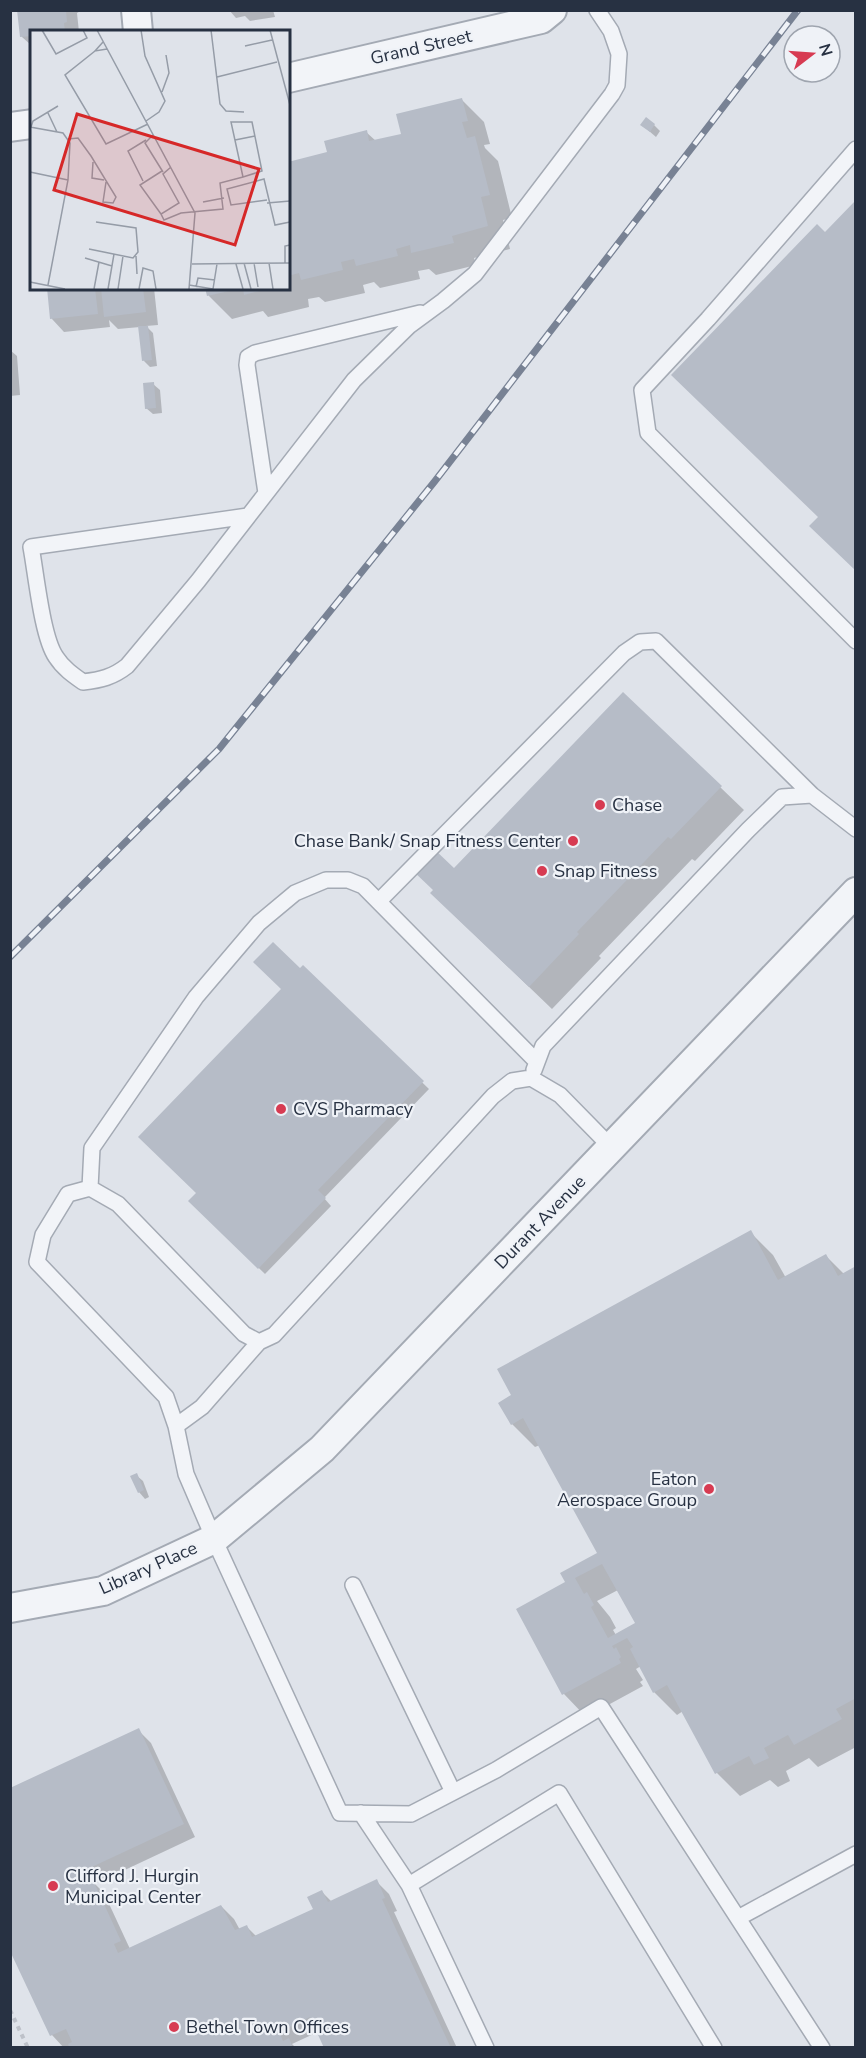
<svg xmlns="http://www.w3.org/2000/svg" width="866" height="2058" viewBox="0 0 866 2058" font-family="'Nunito Sans',sans-serif">
	<style>
		.shadow { fill: #0003; fill-rule: evenodd }
		.building { fill: #b6bcc7; fill-rule: evenodd }
		.lines { fill: none; stroke-linecap: round; stroke-linejoin: round }
		.service-casing { stroke: #a4aab4; stroke-width: 18 }
		.minor-casing { stroke: #a4aab4; stroke-width: 32 }
		.path { stroke: #bdc1c9; stroke-width: 4; stroke-dasharray: 4.5 4.5; stroke-linecap: butt }
		.service { stroke: #f2f4f8; stroke-width: 15 }
		.minor { stroke: #f2f4f8; stroke-width: 28 }
		.rail-casing { stroke: #788294; stroke-width: 7 }
		.rail { stroke: #eff2f7; stroke-width: 4.5; stroke-dasharray: 14; stroke-linecap: butt }
		.poi-dot { fill: #d73b52; stroke: #eff2f7; stroke-width: 2 }
		.labels { text-anchor: middle; stroke-width: 4.5; stroke-linejoin: round; paint-order: stroke }
		.street-label { font-size: 18px; fill: #273142; stroke: #eff2f7 }
		.poi-label { font-size: 18px; fill: #273142; stroke: #eff2f7; text-anchor: start }
		.inset-road { fill: none; stroke: #959ca7; stroke-width: 1.5 }
		.view { fill: #d62828; fill-opacity: 0.15; stroke: #d62828; stroke-width: 3 }
		.inset-edge { fill: none; stroke: #273142; stroke-width: 3 }
	</style>
	<rect width="100%" height="100%" fill="#dfe3ea"/>
	<path class="shadow" d="M 18,10 L 82,10 L 77,13 L 79,32 L 32,32 L 32,46 L 22,37 Z
		M 229,10 L 273,10 L 275,17 L 250,21 L 245,16 L 236,18 Z
		M 462,100 L 484,122 L 490,144 L 484,145 L 485,148 L 498,161 L 512,218 L 503,220 L 510,249 L 474,258 L 476,265 L 436,275 L 429,269 L 418,271 L 420,279 L 380,288 L 374,282 L 363,285 L 365,293 L 325,302 L 319,297 L 308,299 L 309,307 L 268,317 L 263,311 L 232,319 L 209,296 L 207,288 L 288,288 L 288,163 L 329,153 L 366,132 L 376,141 L 403,135 Z
		M 642,125 L 654,125 L 660,131 L 656,137 Z
		M 48,288 L 154,288 L 158,325 L 146,326 L 153,333 L 157,366 L 150,367 L 144,361 L 140,327 L 118,329 L 109,320 L 110,327 L 64,332 L 52,319 Z
		M 10,350 L 17,356 L 20,395 L 10,396 Z
		M 153,384 L 160,390 L 162,413 L 153,414 L 146,408 Z
		M 623,694 L 744,810 L 695,861 L 692,859 L 599,956 L 601,958 L 552,1009 L 455,916 L 454,870 Z
		M 303,967 L 429,1089 L 324,1198 L 331,1206 L 265,1274 L 190,1201 L 198,1193 Z
		M 750,1232 L 773,1255 L 786,1278 L 826,1256 L 844,1274 L 856,1268 L 856,1747 L 818,1767 L 809,1758 L 786,1771 L 790,1781 L 778,1787 L 770,1780 L 740,1796 L 717,1773 L 683,1711 L 677,1715 L 654,1692 L 641,1666 L 636,1669 L 643,1680 L 640,1682 L 643,1686 L 586,1717 L 564,1694 L 567,1583 L 599,1554 L 540,1445 L 535,1447 L 512,1424 ZM 618,1590 L 637,1624 L 616,1635 L 613,1630 L 616,1628 L 610,1617 L 597,1601 Z
		M 136,1475 L 143,1481 L 149,1497 L 145,1499 L 139,1492 Z
		M 138,1730 L 151,1743 L 195,1837 L 95,1884 L 104,1893 L 130,1949 L 221,1906 L 234,1919 L 240,1930 L 247,1927 L 257,1937 L 315,1909 L 322,1892 L 332,1902 L 376,1881 L 389,1894 L 397,1911 L 394,1912 L 457,2048 L 325,2048 L 318,2032 L 292,2044 L 296,2048 L 72,2048 L 71,2045 L 64,2048 L 52,2035 L 10,1948 Z"/>
	<path class="building" d="M 17,10 L 66,10 L 67,22 L 64,23 L 65,32 L 32,32 L 32,36 L 20,37 Z
		M 462,98 L 468,121 L 462,122 L 467,138 L 475,136 L 490,195 L 481,197 L 488,226 L 452,236 L 454,243 L 411,253 L 410,245 L 396,249 L 398,256 L 356,266 L 354,259 L 341,262 L 343,270 L 301,280 L 299,273 L 288,276 L 288,162 L 327,152 L 324,141 L 367,130 L 369,141 L 401,134 L 396,114 Z
		M 646,117 L 655,124 L 650,132 L 640,125 Z
		M 856,200 L 856,571 L 809,526 L 818,517 L 671,375 L 817,224 L 825,232 Z
		M 47,288 L 95,288 L 98,314 L 50,319 Z
		M 101,288 L 143,288 L 146,312 L 104,317 Z
		M 205,288 L 238,288 L 238,289 L 207,296 Z
		M 243,288 L 267,288 L 267,289 L 244,295 Z
		M 138,326 L 148,326 L 152,360 L 142,361 Z
		M 154,382 L 156,408 L 145,409 L 143,383 Z
		M 623,692 L 722,786 L 671,839 L 668,837 L 577,932 L 579,934 L 529,987 L 430,893 L 433,890 L 412,870 L 433,848 L 454,868 Z
		M 273,942 L 300,968 L 303,965 L 424,1081 L 318,1190 L 326,1198 L 258,1269 L 188,1201 L 196,1193 L 138,1137 L 281,989 L 253,962 Z
		M 751,1230 L 778,1280 L 826,1254 L 838,1276 L 856,1266 L 856,1698 L 836,1709 L 842,1719 L 794,1745 L 788,1735 L 764,1748 L 769,1758 L 754,1765 L 749,1756 L 715,1774 L 667,1685 L 653,1693 L 630,1649 L 633,1647 L 627,1638 L 612,1646 L 614,1649 L 616,1647 L 621,1657 L 619,1659 L 621,1663 L 562,1695 L 516,1609 L 565,1582 L 560,1573 L 597,1553 L 523,1418 L 511,1425 L 498,1403 L 511,1395 L 497,1369 ZM 602,1564 L 635,1623 L 608,1638 L 591,1607 L 594,1605 L 587,1592 L 584,1594 L 575,1578 Z
		M 137,1473 L 144,1490 L 138,1493 L 130,1476 Z
		M 139,1728 L 184,1824 L 81,1872 L 85,1881 L 92,1878 L 121,1941 L 114,1944 L 118,1953 L 221,1905 L 235,1930 L 247,1925 L 252,1937 L 313,1909 L 307,1897 L 322,1890 L 328,1902 L 377,1879 L 385,1898 L 382,1899 L 451,2048 L 324,2048 L 310,2017 L 279,2032 L 283,2041 L 289,2038 L 293,2048 L 70,2048 L 68,2044 L 72,2042 L 66,2029 L 50,2036 L 10,1951 L 10,1788 Z"/>
	<g class="lines">
		<g class="service-casing">
			<path id="service" d="M 856,149 L 708,319 L 642,390 L 648,433 L 856,641
				M 266,493 L 247,365 L 248,357 L 255,353 L 420,313
				M 248,516 L 31,547 C 36,573 42,637 56,657 C 63,668 73,675 83,682 C 101,680 113,677 127,666 L 198,581 L 354,380 L 409,326 L 443,301 L 475,274 L 612,94 L 617,85 L 619,54 L 611,31 L 597,10
				M 379,901 L 624,653 L 640,642 L 656,641 L 812,795
				M 534,1070 L 543,1046 L 748,830 L 782,797 L 812,795 L 856,829
				M 611,1147 L 560,1095 L 531,1078 L 512,1081 L 493,1096 L 274,1335 L 259,1342 L 244,1334 L 118,1204 L 90,1188 L 68,1194 L 43,1235 L 37,1262 L 166,1397 L 176,1426 L 186,1474 L 214,1539 L 340,1813 L 411,1814 L 496,1770 L 601,1707 L 822,2048
				M 90,1188 L 92,1148 L 196,997 L 259,923 L 295,893 L 326,880 L 348,880 L 363,886 L 537,1062
				M 176,1426 L 202,1407 L 259,1342
				M 353,1585 L 453,1792
				M 361,1813 L 409,1885
				M 738,1918 L 856,1854
				M 486,2048 L 409,1885 L 559,1793 L 714,2048"/>
		</g>
		<g class="minor-casing">
			<path id="minor" d="M 136,10 L 138,32
				M 288,78 L 541,19 L 552,10
				M 10,127 L 32,124
				M 10,1608 L 103,1591 L 214,1539 L 322,1449 L 856,892"/>
		</g>
		<path class="path" d="M 10,2010 L 28,2048"/>
		<use href="#service" class="service"/>
		<use href="#minor" class="minor"/>
		<g class="rail-casing">
			<path id="rail" d="M 10,957 L 219,749 L 435,481 L 798,10"/>
		</g>
		<use href="#rail" class="rail"/>
	</g>
	<g class="poi-dot">
		<circle cx="600" cy="805" r="6"/>
		<circle cx="573" cy="841" r="6"/>
		<circle cx="542" cy="871" r="6"/>
		<circle cx="281" cy="1109" r="6"/>
		<circle cx="709" cy="1489" r="6"/>
		<circle cx="53" cy="1886" r="6"/>
		<circle cx="174" cy="2027" r="6"/>
	</g>
	<g class="labels">
		<g class="street-label">
			<text transform="translate(421 47) rotate(-13)" y="6">Grand Street</text>
			<text transform="translate(540 1222) rotate(-46)" y="6">Durant Avenue</text>
			<text transform="translate(148 1568) rotate(-24)" y="6">Library Place</text>
		</g>
		<g class="poi-label">
			<text x="612" y="811">Chase</text>
			<text x="561" y="847" text-anchor="end">Chase Bank/ Snap Fitness Center</text>
			<text x="554" y="877">Snap Fitness</text>
			<text x="293" y="1115">CVS Pharmacy</text>
			<text x="697" y="1485" text-anchor="end">Eaton<tspan x="697" dy="21">Aerospace Group</tspan></text>
			<text x="65" y="1882">Clifford J. Hurgin<tspan x="65" dy="21">Municipal Center</tspan></text>
			<text x="186" y="2033">Bethel Town Offices</text>
		</g>
	</g>
	<g transform="translate(30 30)">
		<rect width="260" height="260" fill="#dfe3ea"/>
		<path class="inset-road" d="M 12,0 L 26,24 L 57,8 L 53,0M 67,0 L 165,183 L 159,259M 111,0 L 115,26 L 135,71 L 129,82 L 116,91M 181,0 L 190,74 L 196,81 L 214,82M 240,0 L 260,75M 73,12 L 65,21 L 77,19M 215,16 L 242,10M 65,21 L 35,45 L 76,114 L 118,94M 187,47 L 247,32M 132,62 L 139,43 L 136,25M 18,83 L 27,102M 0,97 L 33,103 L 40,113 L 38,150 L 18,255M 1,97 L 3,91 L 28,76M 123,105 L 115,113 L 133,142M 38,109 L 48,108 L 61,126 L 86,167 L 83,173 L 73,172 L 76,152M 205,110 L 225,106M 63,132 L 62,148 L 74,150M 141,137 L 133,144 L 149,173 L 131,184 L 134,190 L 151,183 L 193,179 L 190,153 L 213,147 L 232,141 L 222,92 L 201,92 L 213,147M 0,142 L 38,150M 113,151 L 98,121 L 116,110M 237,170 L 201,175 L 197,159 L 234,149 L 245,195 L 260,192M 173,172 L 194,168M 237,173 L 260,171M 131,184 L 110,155 L 132,141M 59,219 L 103,228 L 108,222 L 106,198 L 66,192M 106,226 L 107,244M 55,228 L 82,236M 214,233 L 221,259M 224,233 L 228,257M 239,233 L 243,259M 255,233 L 255,216 L 260,215M 162,234 L 260,233M 206,234 L 213,259M 0,252 L 35,259M 159,255 L 183,259 L 187,234M 166,257 L 168,248 L 185,250M 64,259 L 69,232M 78,259 L 84,224M 88,259 L 93,226M 109,259 L 113,238 L 123,241 L 126,259"/>
		<path class="view" d="M 47,84 L 229,139 L 205,215 L 24,160 Z"/>
		<rect width="260" height="260" class="inset-edge"/>
	</g>
	<rect width="866" height="2058" fill="none" stroke="#273142" stroke-width="24"/>
	<g transform="translate(812 54) rotate(73)"><circle r="28" fill="#eff2f7" stroke="#9fa5af" stroke-width="1.5"/>
	<path d="M0-4.5L10 22L0 15L-10 22Z" fill="#d73b52"/>
	<text y="-9" font-size="16" font-weight="bold" text-anchor="middle" fill="#273142">N</text>
	</g>
</svg>
